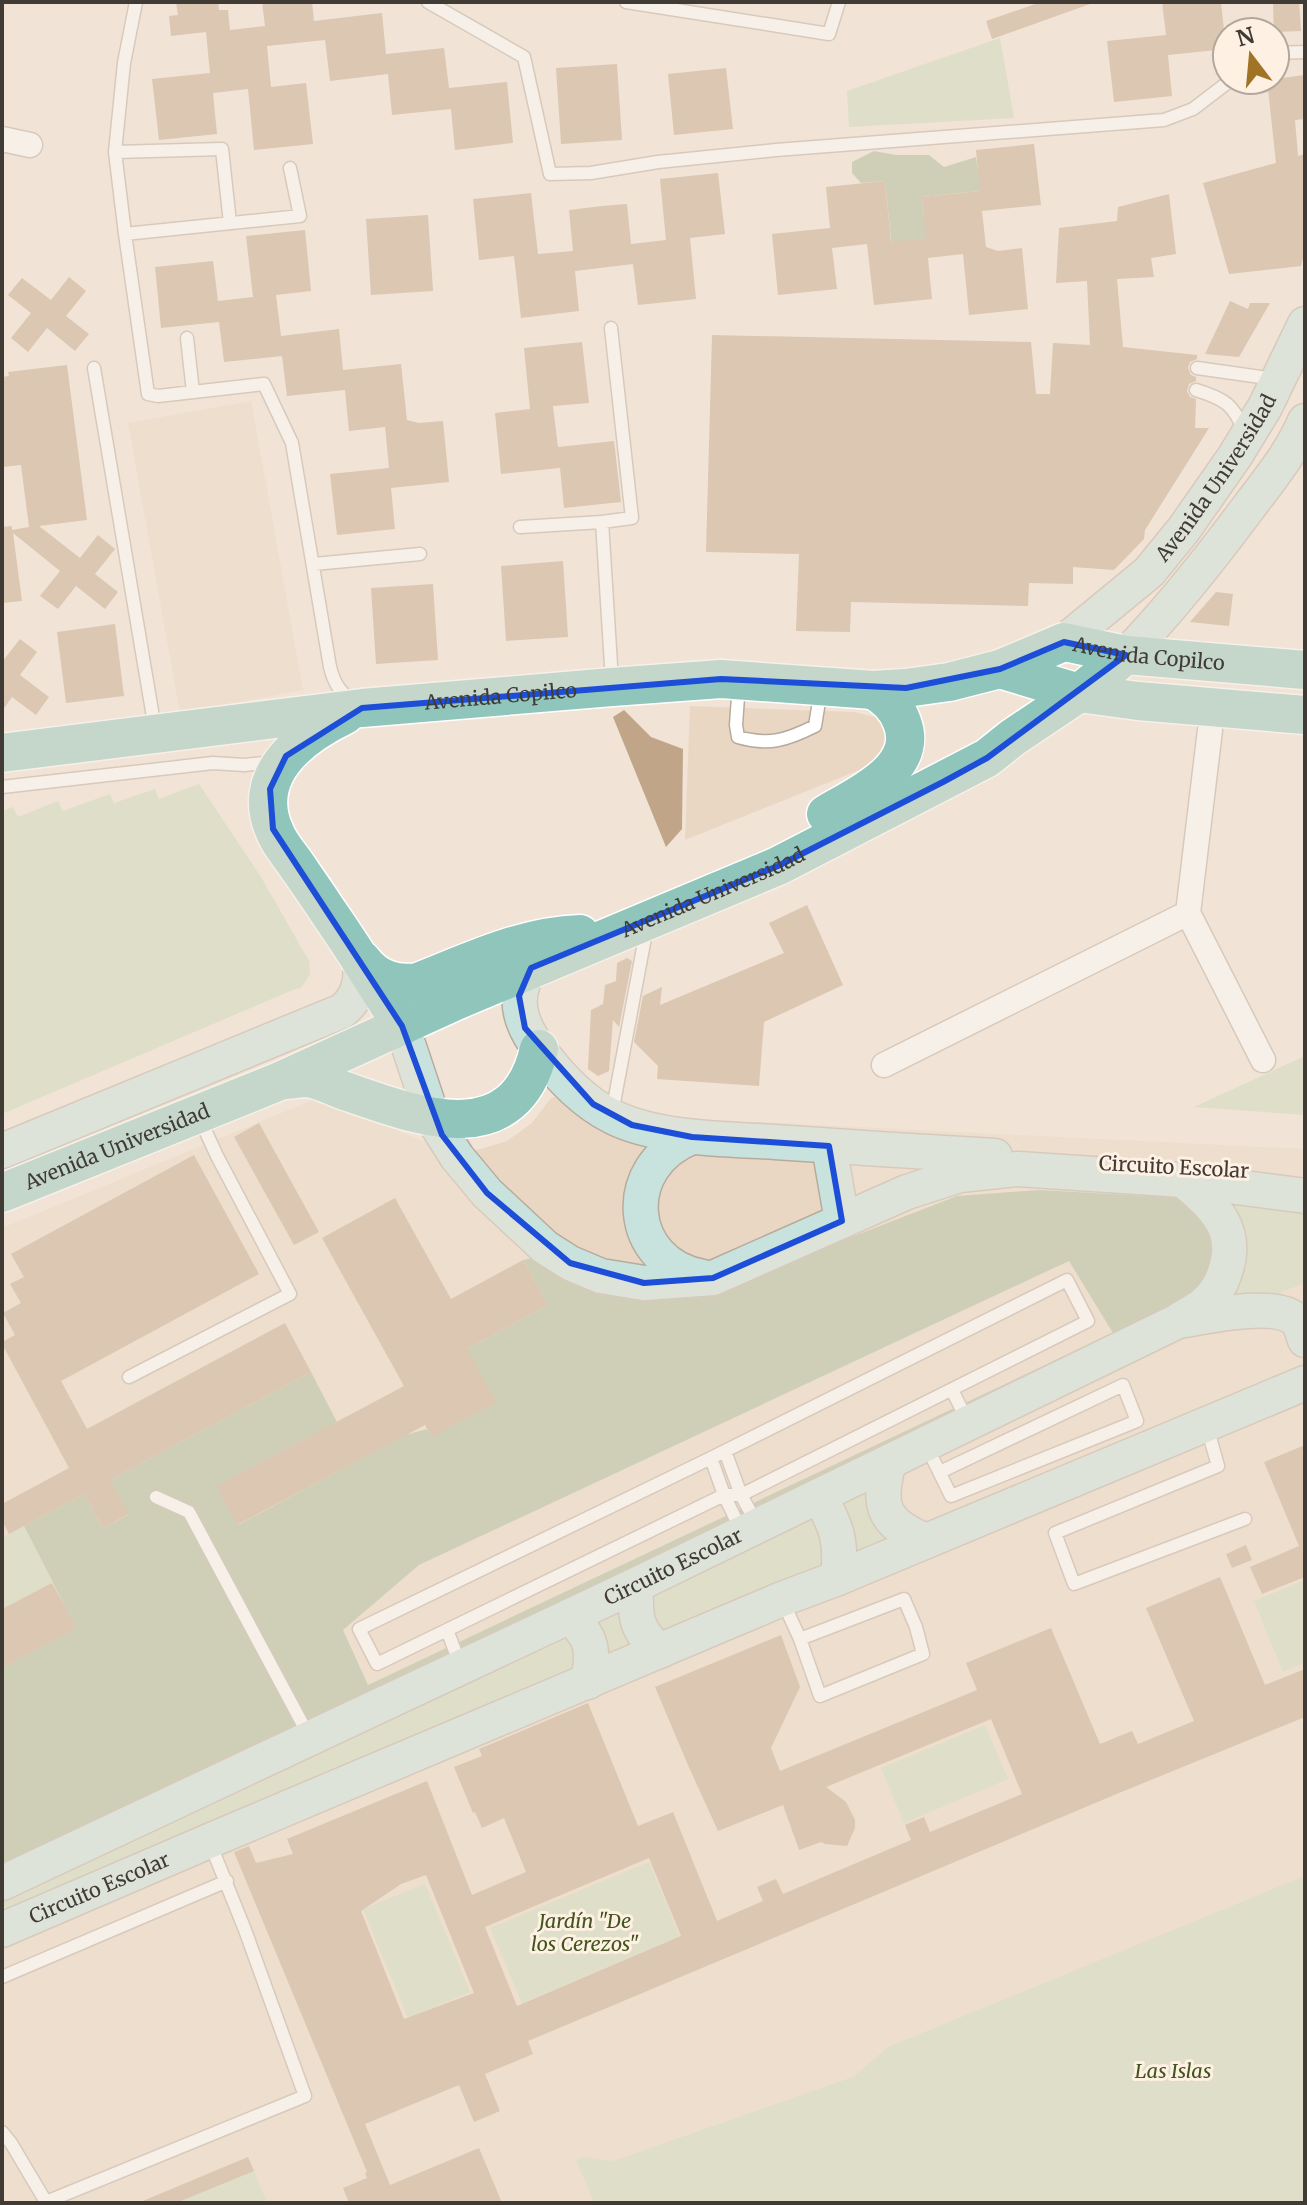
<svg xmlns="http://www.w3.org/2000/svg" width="1307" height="2205" viewBox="0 0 1307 2205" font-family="Merriweather,serif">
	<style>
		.built { fill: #ead7c3 }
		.green { fill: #cad7ba }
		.forest { fill: #a7b794; fill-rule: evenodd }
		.building { fill: #c1a588; fill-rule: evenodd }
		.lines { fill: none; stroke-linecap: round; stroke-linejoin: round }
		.lane-casing { stroke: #b8ab9e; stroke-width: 15 }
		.street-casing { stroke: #b8ab9e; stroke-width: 27 }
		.secondary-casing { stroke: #b8ab9e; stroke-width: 37 }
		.primary-casing { stroke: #fff; stroke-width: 41 }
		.lane { stroke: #fff; stroke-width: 12 }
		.street { stroke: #fff; stroke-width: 24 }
		.secondary { stroke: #c8e2dd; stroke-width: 34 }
		.primary { stroke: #90c5bc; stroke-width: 38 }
		.marked { fill: none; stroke: #1d4ed8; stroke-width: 6; stroke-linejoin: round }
		.labels { text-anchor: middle; stroke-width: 6; stroke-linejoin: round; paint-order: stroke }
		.street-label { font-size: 20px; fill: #413b36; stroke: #fef0e2 }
		.park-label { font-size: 20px; font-style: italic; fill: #40541f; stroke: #fef0e2 }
	</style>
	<rect width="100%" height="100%" fill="#f1e3d5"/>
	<path class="built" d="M 251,401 L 303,690 L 180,713 L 128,423 Z
		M 690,706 L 854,712 L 875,717 L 884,725 L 888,738 L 884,752 L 872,765 L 685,840 Z
		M 561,1095 L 605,1133 L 621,1140 L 630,1140 L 675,1118 L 1305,1149 L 1305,2203 L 2,2203 L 2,1228 L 318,1098 L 433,1145 L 462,1151 L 477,1150 L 507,1141 L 532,1123 L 551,1098 Z"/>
	<path class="green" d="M 1000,38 L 1014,118 L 849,127 L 847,91 Z
		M 199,784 L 261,877 L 309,961 L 310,974 L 301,988 L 295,989 L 2,1114 L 2,811 L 13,807 L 18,817 L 58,801 L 63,811 L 110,794 L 114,803 L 155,789 L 159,799 Z
		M 1305,1056 L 1305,1115 L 1194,1107 Z
		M 1222,1201 L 1305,1214 L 1305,1283 L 1281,1292 L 1286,1305 L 1226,1294 Z
		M 865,1481 C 867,1512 871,1516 891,1539 L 852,1554 L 831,1498 Z
		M 812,1508 L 828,1565 L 668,1632 C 650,1620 648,1607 645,1587 Z
		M 24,1526 L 52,1583 L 2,1609 L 2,1538 Z
		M 1305,1580 L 1305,1663 L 1283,1672 L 1254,1601 Z
		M 617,1612 L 621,1623 L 637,1644 L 603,1658 L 595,1622 Z
		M 566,1624 L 576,1632 L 574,1670 L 2,1916 L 2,1896 Z
		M 985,1725 L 1008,1779 L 904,1823 L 881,1768 Z
		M 649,1862 L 680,1937 L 522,2003 L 490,1928 Z
		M 1305,1876 L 1305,2203 L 594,2203 L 576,2160 L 583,2157 L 613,2161 L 853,2077 L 888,2047 Z
		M 425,1884 L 470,1992 L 408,2018 L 363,1909 Z
		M 254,2171 L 267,2203 L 176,2203 Z"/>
	<path class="forest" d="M 874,151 L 896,155 L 929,155 L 944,167 L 976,157 L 978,170 L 989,190 L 922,197 L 924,217 L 935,237 L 903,241 L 904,258 L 893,259 L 885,181 L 861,183 L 852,173 L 852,162 Z
		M 1039,1190 L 1185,1198 C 1214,1238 1229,1249 1193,1293 L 691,1549 L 2,1878 L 2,1668 L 76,1628 L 24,1526 L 84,1494 L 103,1528 L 128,1515 L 110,1480 L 311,1372 L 337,1422 L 217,1486 L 238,1525 L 405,1435 L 427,1429 L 432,1437 L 467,1349 L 548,1305 L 523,1260 L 555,1253 L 738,1281 L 957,1196 ZM 1069,1261 L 1113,1333 L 368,1685 L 343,1630 L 419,1565 Z"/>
	<path class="building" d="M 176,2 L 218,2 L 219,10 L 228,10 L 230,30 L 265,26 L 262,2 L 312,2 L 314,21 L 382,13 L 386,54 L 444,48 L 449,88 L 507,82 L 513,143 L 455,150 L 451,109 L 392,115 L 388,74 L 330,81 L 325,40 L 267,46 L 271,87 L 306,83 L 313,144 L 254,150 L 248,89 L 213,93 L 217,134 L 159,140 L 152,79 L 210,73 L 206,32 L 171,36 L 169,16 L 178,15 Z
		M 1041,2 L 1090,2 L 1090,4 L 992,39 L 986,21 Z
		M 1162,2 L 1221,2 L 1226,49 L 1168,55 L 1172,96 L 1114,102 L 1107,41 L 1166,35 Z
		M 1278,2 L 1299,2 L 1301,31 L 1274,32 L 1273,4 Z
		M 617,64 L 622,140 L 561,144 L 556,68 Z
		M 726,68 L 733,129 L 674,135 L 668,74 Z
		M 1305,75 L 1305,119 L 1295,120 L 1298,156 L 1305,154 L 1305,251 L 1301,266 L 1229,274 L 1203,183 L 1276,163 L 1267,80 Z
		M 1034,144 L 1041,205 L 982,211 L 986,247 L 998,251 L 1022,248 L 1028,309 L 969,315 L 963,254 L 928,258 L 932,299 L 874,305 L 867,244 L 832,248 L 837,289 L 778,295 L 772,234 L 830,228 L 826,187 L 885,181 L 891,242 L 926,238 L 922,197 L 980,191 L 976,150 Z
		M 718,173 L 725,234 L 690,238 L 696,299 L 638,305 L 633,264 L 575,271 L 579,311 L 521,318 L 514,256 L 479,260 L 473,199 L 531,193 L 538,254 L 573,251 L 569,210 L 602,206 L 627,204 L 631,244 L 666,240 L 660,179 Z
		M 1169,194 L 1176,254 L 1151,258 L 1154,277 L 1117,279 L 1123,347 L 1197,355 L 1197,359 L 1190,362 L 1188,368 L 1191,375 L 1196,377 L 1196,381 L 1189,384 L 1187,391 L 1190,397 L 1196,399 L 1195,428 L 1209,428 L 1145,530 L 1144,539 L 1114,570 L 1073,567 L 1073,584 L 1029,583 L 1028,606 L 851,602 L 850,632 L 796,631 L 799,554 L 706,552 L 712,335 L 1031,342 L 1036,394 L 1050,394 L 1053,343 L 1090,345 L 1087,281 L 1056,283 L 1059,228 L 1117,221 L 1118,207 Z
		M 428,215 L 433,291 L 371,295 L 366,219 Z
		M 305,230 L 311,291 L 276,295 L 281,336 L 339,329 L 343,370 L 401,364 L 407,420 L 419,423 L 443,421 L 449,482 L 391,488 L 395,529 L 337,535 L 330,474 L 389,468 L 385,427 L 349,431 L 345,390 L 287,396 L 282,356 L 224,362 L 219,322 L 161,328 L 155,267 L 213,261 L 218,301 L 253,297 L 246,236 Z
		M 69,277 L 86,291 L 66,316 L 89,334 L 75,351 L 47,328 L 28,352 L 11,338 L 31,313 L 8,295 L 22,278 L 51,300 Z
		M 1230,301 L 1248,309 L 1250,303 L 1270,303 L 1239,357 L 1205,354 Z
		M 582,342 L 589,403 L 553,406 L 558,447 L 614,441 L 621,502 L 564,508 L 560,468 L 501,474 L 495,413 L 530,409 L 524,348 Z
		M 67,365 L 87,520 L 39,526 L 80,558 L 98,535 L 115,549 L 95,574 L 118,592 L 105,609 L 76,586 L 58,609 L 40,596 L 60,571 L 13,533 L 22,601 L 2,603 L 2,527 L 12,526 L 12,530 L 29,527 L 21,465 L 2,467 L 2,377 L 9,376 L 8,372 Z
		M 563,561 L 568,637 L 506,641 L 501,566 Z
		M 433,584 L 438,660 L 376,664 L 371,588 Z
		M 1216,592 L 1233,594 L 1229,626 L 1190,622 Z
		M 115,624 L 124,696 L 66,703 L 57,632 Z
		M 20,639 L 37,652 L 20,675 L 49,697 L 36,715 L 12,697 L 2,711 L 2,662 Z
		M 624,710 L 651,737 L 683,749 L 682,829 L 666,847 L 613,717 Z
		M 807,905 L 843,985 L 764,1022 L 759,1086 L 657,1079 L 658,1066 L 634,1042 L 643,996 L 662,987 L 660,1005 L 784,953 L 769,923 Z
		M 627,958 L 632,961 L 619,1027 L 613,1020 L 609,1071 L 598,1076 L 588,1069 L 591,1010 L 603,1004 L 605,985 L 616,981 L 617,963 Z
		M 259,1123 L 319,1232 L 294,1245 L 234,1137 Z
		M 194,1155 L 259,1274 L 61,1381 L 87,1429 L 285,1323 L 311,1372 L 110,1480 L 129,1514 L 103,1528 L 84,1494 L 9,1534 L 2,1520 L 2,1504 L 69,1468 L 2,1344 L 2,1342 L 15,1335 L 3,1313 L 21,1303 L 10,1284 L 24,1277 L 11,1254 Z
		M 395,1198 L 451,1299 L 523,1260 L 548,1305 L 467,1349 L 496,1402 L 432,1437 L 425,1425 L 237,1525 L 216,1486 L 404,1386 L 322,1238 Z
		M 1305,1445 L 1305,1577 L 1262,1594 L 1250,1567 L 1299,1546 L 1264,1462 Z
		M 1246,1545 L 1252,1560 L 1232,1568 L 1226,1554 Z
		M 1220,1577 L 1265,1685 L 1305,1669 L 1305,1717 L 1119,1793 L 528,2041 L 533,2054 L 485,2074 L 500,2111 L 474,2122 L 459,2085 L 365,2124 L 390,2185 L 479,2148 L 502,2203 L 349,2203 L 343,2188 L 367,2178 L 365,2173 L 367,2172 L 234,1852 L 249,1846 L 256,1863 L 293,1854 L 287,1839 L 427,1781 L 472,1895 L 526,1872 L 504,1818 L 482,1828 L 475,1812 L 473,1813 L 454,1767 L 482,1756 L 479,1749 L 588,1703 L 638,1826 L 673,1812 L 717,1921 L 763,1901 L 757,1887 L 776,1879 L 783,1894 L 911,1840 L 905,1825 L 924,1817 L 930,1832 L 1022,1794 L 991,1719 L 826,1787 L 846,1802 L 855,1820 L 855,1828 L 847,1846 L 825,1844 L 821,1842 L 799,1850 L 783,1805 L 718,1831 L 688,1765 L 655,1687 L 781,1635 L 800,1687 L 771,1748 L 780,1771 L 977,1690 L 966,1663 L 1051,1628 L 1100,1744 L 1132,1731 L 1138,1744 L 1194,1721 L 1146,1608 ZM 649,1858 L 681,1936 L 517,2006 L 485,1927 ZM 426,1875 L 474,1993 L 404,2019 L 361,1911 L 401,1884 Z
		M 52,1583 L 77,1628 L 2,1668 L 2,1609 Z
		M 248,2157 L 254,2171 L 176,2203 L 138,2203 Z"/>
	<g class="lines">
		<g class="lane-casing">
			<path id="lane" d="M 136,2 L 124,63 L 115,152 L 125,234 L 148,394 L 158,396 L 264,384 L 292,443 L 330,667 C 334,683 340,693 354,702
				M 428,2 L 524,57 L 550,174 L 591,173 L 658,162 L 776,150 L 1164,120 L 1193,109 L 1231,80
				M 626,2 L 829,34 L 839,2
				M 1275,53 L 1305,52
				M 115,152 L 222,149 L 230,223
				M 125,234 L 300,216 L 290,168
				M 187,338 L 193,392
				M 94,368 L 152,711 L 153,728
				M 1197,368 L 1275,379
				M 1196,390 C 1225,399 1233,404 1245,432
				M 602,522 L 632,518 L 611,328
				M 520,527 L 602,522 L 612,681
				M 314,564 L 420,554
				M 739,683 L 736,725 L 738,737 C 769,746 787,740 815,726 L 821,689
				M 2,787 L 213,763 L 244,765 L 273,762
				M 612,1113 L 647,927
				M 1067,1280 L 1088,1321 L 741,1495 L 724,1495 L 377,1664 L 359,1629 L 711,1458 Z
				M 129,1377 L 290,1294 L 217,1156 L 199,1117
				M 952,1390 L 964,1414
				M 1207,1427 L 1218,1466 L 1055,1533 L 1074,1584 L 1245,1519
				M 927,1447 L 951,1496 L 1137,1421 L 1123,1385 L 940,1472
				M 725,1451 L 741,1495 L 757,1524
				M 711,1458 L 724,1495 L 742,1532
				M 156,1497 L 189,1512 L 309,1736
				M 783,1602 L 800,1639 L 820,1696 L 923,1654 L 916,1627 L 904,1599 L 800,1639
				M 447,1630 L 460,1664
				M 2,1977 L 227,1881
				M 2,2132 L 11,2143 L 46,2202 L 305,2096 L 245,1930 L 210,1843"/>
		</g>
		<g class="street-casing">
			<path id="street" d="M 2,139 L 30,145
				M 1188,913 L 1210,730
				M 1188,913 L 1263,1060
				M 884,1065 L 1188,913"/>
		</g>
		<g class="secondary-casing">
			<g id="secondary">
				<path id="s1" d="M 1064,642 L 1149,572 L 1184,529 L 1235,456 L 1265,407 L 1305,324"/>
				<path d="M 1126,655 C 1171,609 1210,559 1248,508 C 1269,480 1291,454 1305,421"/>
				<path d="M 531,968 C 512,995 519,1021 537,1046 C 556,1073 583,1102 613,1117 C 657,1139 726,1139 775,1142 C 848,1147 922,1152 995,1156"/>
				<path d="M 402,1026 L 433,1119 L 457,1157 L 487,1193 L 545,1247 L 570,1263 L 601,1276 L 644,1283 L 713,1278 L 907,1192 L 960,1175 L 1018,1169 L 1183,1180 L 1305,1196"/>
				<path d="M 692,1137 C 618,1166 626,1263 703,1277"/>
				<path d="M 829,1146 L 842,1221"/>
				<path d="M 2,1151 L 342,1011 C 360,997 362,979 360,958"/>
				<path d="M 1185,1320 C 1210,1316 1279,1300 1298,1322 C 1301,1326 1303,1335 1305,1340"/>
				<path d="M 889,1462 C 877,1505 882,1523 926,1541"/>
				<path d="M 819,1496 C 837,1526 842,1542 838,1578"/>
				<path d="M 636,1585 C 635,1617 635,1630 660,1651"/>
				<path d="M 570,1616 C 593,1640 594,1649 588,1682"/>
				<path id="s2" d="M 2,1883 L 636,1585 L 1176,1322 C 1185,1316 1195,1311 1203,1305 C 1213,1297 1220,1287 1224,1275 C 1241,1230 1215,1207 1183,1180"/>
				<path id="s3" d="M 2,1930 L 209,1841 L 782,1599 L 838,1578 L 1305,1383"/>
			</g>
		</g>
		<g class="primary-casing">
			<g id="primary">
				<path d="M 1000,669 L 1079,693 L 1138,701 L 1305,715"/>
				<path d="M 345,715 C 300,737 249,776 275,832 C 279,843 288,853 295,863 C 306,879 318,896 329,913 C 355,950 378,988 402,1026"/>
				<path id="s4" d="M 2,753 L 362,708 L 612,687 L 721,679 L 873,690 L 906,688 L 949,682 L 1000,669 L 1064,642 L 1126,655 L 1305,670"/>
				<path d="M 826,814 C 856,796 920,769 902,722 C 897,708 886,697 873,690"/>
				<path d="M 362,960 C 376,979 395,985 418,982 C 472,961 522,936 580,934"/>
				<path d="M 283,1080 C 290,1080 299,1078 307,1078 C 320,1079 335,1088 348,1092 C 419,1117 515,1153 539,1049"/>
				<path id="s5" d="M 2,1193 L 280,1081 L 458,1000 L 778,866 L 987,758 L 1012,738 L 1079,693 L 1126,655"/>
			</g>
		</g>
		<use href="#lane" class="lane"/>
		<use href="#street" class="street"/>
		<use href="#secondary" class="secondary"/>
		<use href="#primary" class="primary"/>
	</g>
	<path d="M0 0H1307V2205H0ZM 1064,642 L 1126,655 L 987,758 L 943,782 L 778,866 L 531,968 L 519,996 L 525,1028 L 593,1104 L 632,1125 L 692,1137 L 829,1146 L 842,1221 L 713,1278 L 644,1283 L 570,1263 L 487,1193 L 442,1135 L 402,1026 L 273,829 L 270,789 L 286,756 L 362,708 L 721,679 L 906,688 L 1000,669 Z" fill="#f1e3d5" fill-opacity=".55" fill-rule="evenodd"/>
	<path class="marked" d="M 1064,642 L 1126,655 L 987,758 L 943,782 L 778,866 L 531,968 L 519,996 L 525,1028 L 593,1104 L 632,1125 L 692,1137 L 829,1146 L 842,1221 L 713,1278 L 644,1283 L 570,1263 L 487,1193 L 442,1135 L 402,1026 L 273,829 L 270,789 L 286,756 L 362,708 L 721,679 L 906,688 L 1000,669 Z"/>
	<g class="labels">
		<g class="street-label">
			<text dy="7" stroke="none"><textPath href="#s1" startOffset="226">Avenida Universidad</textPath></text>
			<text dy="7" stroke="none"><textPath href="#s4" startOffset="1160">Avenida Copilco</textPath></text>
			<text dy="7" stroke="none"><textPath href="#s4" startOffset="502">Avenida Copilco</textPath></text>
			<text dy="7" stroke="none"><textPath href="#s5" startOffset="772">Avenida Universidad</textPath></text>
			<text dy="7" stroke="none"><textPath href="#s5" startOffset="124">Avenida Universidad</textPath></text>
			<text transform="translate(1174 1167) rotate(3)" y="7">Circuito Escolar</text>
			<text dy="7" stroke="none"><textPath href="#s2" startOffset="742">Circuito Escolar</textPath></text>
			<text dy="7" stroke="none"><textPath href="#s3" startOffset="106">Circuito Escolar</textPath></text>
		</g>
		<g class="park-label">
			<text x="585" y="1928">Jardín "De<tspan x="585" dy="23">los Cerezos"</tspan></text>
			<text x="1173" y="2078">Las Islas</text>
		</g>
	</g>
	<rect width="1307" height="2205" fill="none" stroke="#413b36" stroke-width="8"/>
	<g transform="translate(1251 56) rotate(344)"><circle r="38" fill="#fef0e2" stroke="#b2a89d" stroke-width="2"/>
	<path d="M0-6L14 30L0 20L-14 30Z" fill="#a17325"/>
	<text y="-12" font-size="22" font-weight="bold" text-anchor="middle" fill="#413b36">N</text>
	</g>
</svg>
